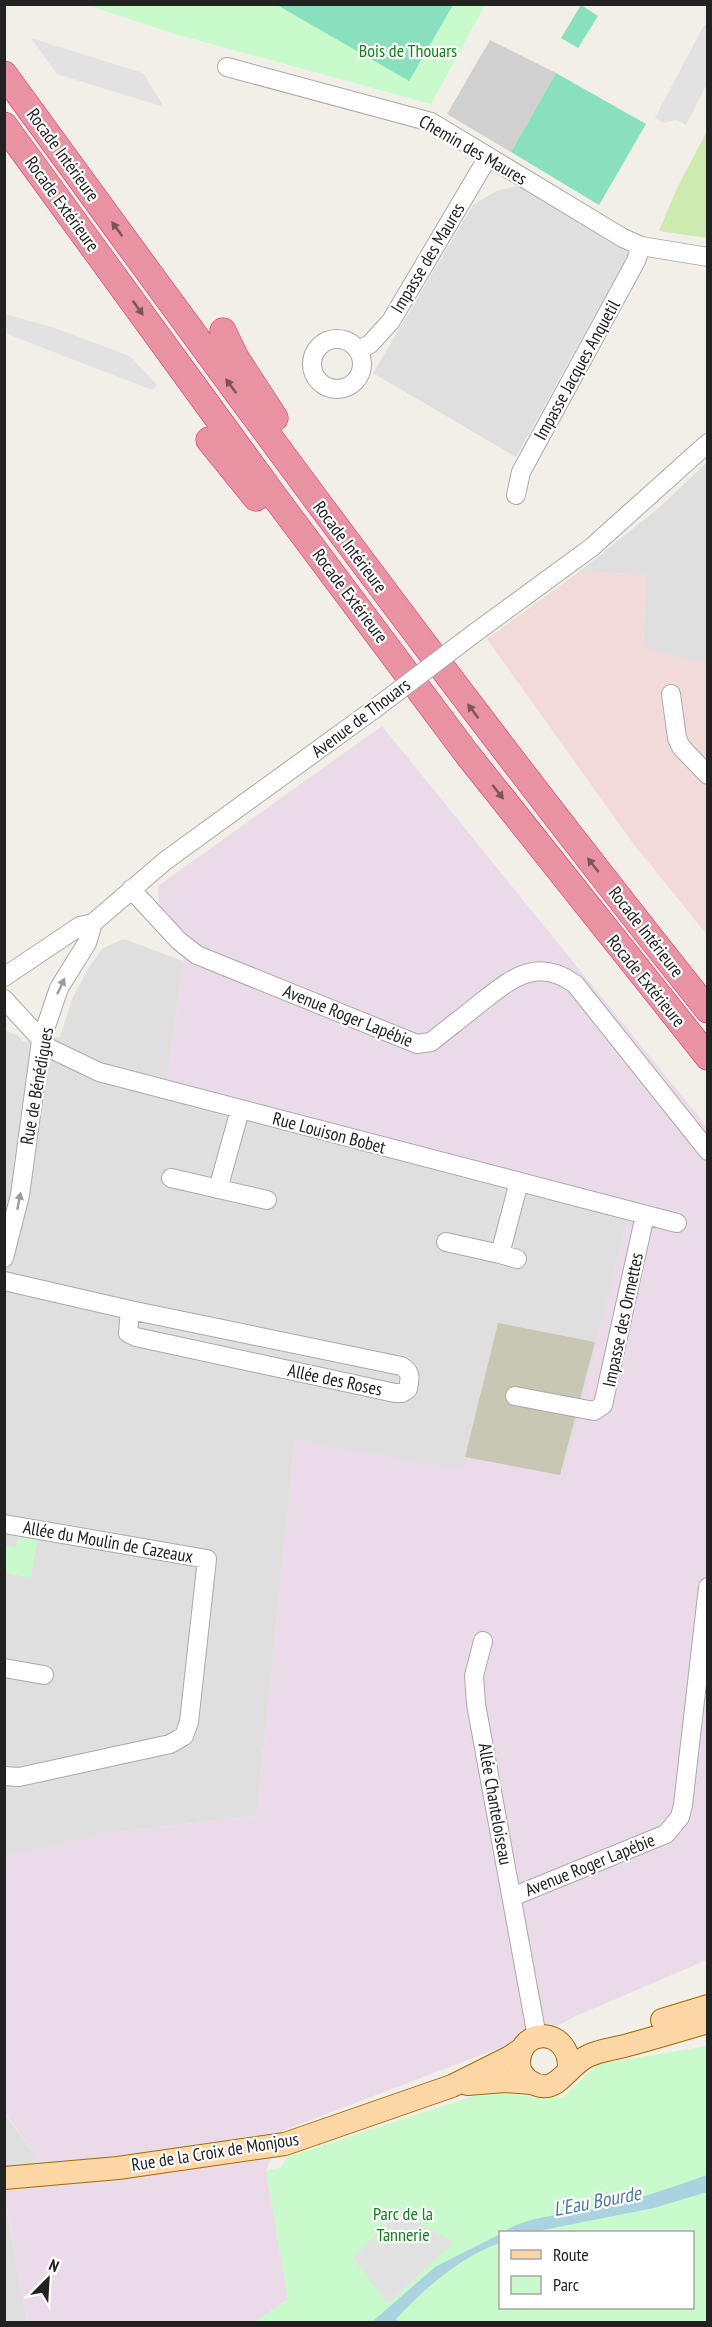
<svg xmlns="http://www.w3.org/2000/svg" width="712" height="2327" viewBox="0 0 712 2327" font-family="'PT Sans Narrow',sans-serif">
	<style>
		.residential { fill: #e0dfdf }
		.commercial { fill: #f2dad9 }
		.industrial { fill: #ebdbe8 }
		.religious { fill: #d0d0d0 }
		.construction { fill: #c7c7b4 }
		.grass { fill: #cdebb0 }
		.park { fill: #c8facc; fill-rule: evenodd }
		.pitch { fill: #88e0be }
		.parking { fill: #e2e2e2 }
		.water { fill: #aad3df }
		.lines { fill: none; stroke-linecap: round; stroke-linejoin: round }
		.minor-casing { stroke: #a9a9a9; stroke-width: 20 }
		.major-casing { stroke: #a06b00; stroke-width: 24 }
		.highway-casing { stroke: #dc2a67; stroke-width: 27 }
		.minor { stroke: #fff; stroke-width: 18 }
		.major { stroke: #fcd6a4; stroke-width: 22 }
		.highway { stroke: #e892a2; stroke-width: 26 }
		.minor-bridge-casing { stroke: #a9a9a9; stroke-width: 20; stroke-linecap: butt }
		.minor-bridge { stroke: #fff; stroke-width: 18 }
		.oneway { fill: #7b545c }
		.oneway2 { fill: #9c9c9c }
		.labels { text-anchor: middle; stroke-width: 4.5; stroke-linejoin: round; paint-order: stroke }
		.park-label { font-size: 18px; fill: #0c8416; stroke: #fff }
		.street-label { font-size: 18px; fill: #222; stroke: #fff }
		.water-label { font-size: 20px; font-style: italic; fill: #4a7aab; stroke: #fff }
	</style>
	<rect width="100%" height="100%" fill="#f2efe9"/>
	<path class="residential" d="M 518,186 L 629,253 L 516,457 L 373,373 L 473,205 L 496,191 Z
		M 707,462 L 707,664 L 643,648 L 646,575 L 580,571 L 660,507 Z
		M 124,939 L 183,961 L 166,1090 L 632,1210 L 564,1474 L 470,1455 L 463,1471 L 295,1440 L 257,1816 L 107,1833 L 5,1857 L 4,1030 L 19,1036 L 23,1042 L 60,1037 L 72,999 L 88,969 L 103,948 Z
		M 4,2113 L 38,2159 L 5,2199 L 27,2322 L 5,2322 Z"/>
	<path class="commercial" d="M 580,571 L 646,575 L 643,648 L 707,664 L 707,935 L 632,842 L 487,639 Z"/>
	<path class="industrial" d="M 382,726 L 707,1127 L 707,1960 L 576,2016 L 537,2037 L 499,2048 L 282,2131 L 266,2171 L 288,2299 L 255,2322 L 27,2322 L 5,2198 L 38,2159 L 5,2113 L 4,1857 L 107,1833 L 257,1816 L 295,1440 L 463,1470 L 469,1455 L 564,1473 L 629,1211 L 166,1090 L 183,961 L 189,936 L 159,908 L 158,886 Z"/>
	<path class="religious" d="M 490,40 L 556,73 L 511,152 L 447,114 Z"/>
	<path class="construction" d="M 498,1323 L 595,1342 L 560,1475 L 465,1457 Z"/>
	<path class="grass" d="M 707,131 L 707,238 L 659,231 L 677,188 Z"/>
	<path class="park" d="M 87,5 L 485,5 L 431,104 L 175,34 Z
		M 17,1537 L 37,1540 L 31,1578 L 5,1573 L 4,1545 L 16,1547 Z
		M 707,2046 L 707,2322 L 255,2322 L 288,2299 L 266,2171 L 282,2167 L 287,2157 L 492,2090 L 521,2096 L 562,2098 L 598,2064 ZM 500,2232 L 692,2232 L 692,2308 L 500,2308 Z"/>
	<path class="pitch" d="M 277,5 L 453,4 L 453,5 L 409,81 Z
		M 581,5 L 598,16 L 578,48 L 561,38 Z
		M 556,73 L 646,124 L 599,205 L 511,152 Z"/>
	<path class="parking" d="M 704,25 L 707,25 L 707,84 L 686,125 L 676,120 L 664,123 L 655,118 Z
		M 31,38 L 143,73 L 164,107 L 57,74 Z
		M 5,314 L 52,327 L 130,356 L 157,385 L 152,390 L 7,334 Z
		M 398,2212 L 454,2242 L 388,2304 L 353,2258 Z"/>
	<path class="water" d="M 707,2175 L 707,2192 L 654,2208 L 533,2232 L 503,2232 C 529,2215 567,2215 597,2208 C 635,2200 671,2188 707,2175 Z
		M 500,2234 L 500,2243 C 461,2256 424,2289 396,2319 L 399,2322 L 372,2322 L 435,2267 Z"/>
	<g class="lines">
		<g class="minor-casing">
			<path id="minor" d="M 227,67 L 431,122 L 623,238 L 641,246 L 708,257
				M312 364a25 25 0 1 1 50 0a25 25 0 1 1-50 0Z
				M 359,350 L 370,344 L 391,321 L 488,157
				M 516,495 L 521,472 L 636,261 L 641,246
				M 476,632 L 592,547 L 708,443
				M 671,694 L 677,738 L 681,747 L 708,775
				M 131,889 L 179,941 L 197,955 L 417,1044 L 431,1042 C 447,1029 463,1017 479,1004 C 511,979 536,956 575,984 L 708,1151
				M 4,977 L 80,926 L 93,923 L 165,861 L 373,710
				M 4,999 L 49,1048 L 99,1072 L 677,1223
				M 171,1178 L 267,1200
				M 218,1189 L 240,1110
				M 446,1242 L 500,1254 L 519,1182
				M 500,1254 L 517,1259
				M 4,1258 L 20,1195 L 41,1041 L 59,988 L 87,943 L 93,923
				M 4,1281 L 130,1310 L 401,1366 C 412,1372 410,1378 408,1389 L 402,1393 L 395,1393 L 136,1337 L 128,1333 L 130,1310
				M 515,1396 L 594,1411 L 603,1405 L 645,1215
				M 4,1524 L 207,1559 L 189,1722 L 184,1736 L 170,1744 L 19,1777 L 4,1776
				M 483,1641 L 474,1676 L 476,1704 L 537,2037
				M 4,1668 L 44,1675
				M 512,1897 L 666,1834 L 680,1817 L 683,1805 L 708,1587"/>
		</g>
		<g class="major-casing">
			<path id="major" d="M 662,2020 L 708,2006
				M 569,2068 C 570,2028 520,2025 519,2063 C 519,2077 535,2088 548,2086 C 562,2083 572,2063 588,2056 C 600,2050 614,2049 628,2045 C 654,2038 681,2030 708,2022
				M 467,2084 L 505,2081 L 531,2083
				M 4,2178 L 118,2168 L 285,2144 L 452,2086 L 510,2057 L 522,2049"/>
		</g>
		<g class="highway-casing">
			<path id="highway" d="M 4,74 C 234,390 464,705 708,1010
				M 4,125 L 274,496 L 467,754 L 708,1057
				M 223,331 L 236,358 L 275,418
				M 209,440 L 256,498"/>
		</g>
		<use href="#minor" class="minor"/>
		<use href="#major" class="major"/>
		<use href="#highway" class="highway"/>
		<g class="minor-bridge-casing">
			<path id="minor-bridge" d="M 373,710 L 476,632"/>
		</g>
		<use href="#minor-bridge" class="minor-bridge"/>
	</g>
	<defs><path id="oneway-solid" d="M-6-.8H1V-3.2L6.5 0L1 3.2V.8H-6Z" transform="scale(1.5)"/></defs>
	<g class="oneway">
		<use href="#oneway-solid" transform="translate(117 229) rotate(-126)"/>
		<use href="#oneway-solid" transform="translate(138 308) rotate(54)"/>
		<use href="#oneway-solid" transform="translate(231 386) rotate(-126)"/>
		<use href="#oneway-solid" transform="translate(473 711) rotate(-127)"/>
		<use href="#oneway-solid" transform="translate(498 792) rotate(52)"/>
		<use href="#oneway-solid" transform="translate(593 865) rotate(-128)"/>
	</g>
	<g class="oneway2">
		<use href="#oneway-solid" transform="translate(61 986) rotate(-65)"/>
		<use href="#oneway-solid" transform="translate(19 1201) rotate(-79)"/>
	</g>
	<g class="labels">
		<g class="park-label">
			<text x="408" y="57">Bois de Thouars</text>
			<text x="403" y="2220">Parc de la<tspan x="403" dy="21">Tannerie</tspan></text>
		</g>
		<g class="street-label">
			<text transform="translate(473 150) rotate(30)" y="6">Chemin des Maures</text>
			<text transform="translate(63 155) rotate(54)" y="6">Rocade Intérieure</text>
			<text transform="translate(62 204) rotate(54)" y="6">Rocade Extérieure</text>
			<text transform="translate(428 258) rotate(-59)" y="6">Impasse des Maures</text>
			<text transform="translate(577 370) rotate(-61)" y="6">Impasse Jacques Anquetil</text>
			<text transform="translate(350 547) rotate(53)" y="6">Rocade Intérieure</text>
			<text transform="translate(350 596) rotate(53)" y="6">Rocade Extérieure</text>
			<text transform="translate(361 718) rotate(-37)" y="6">Avenue de Thouars</text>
			<text transform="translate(646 932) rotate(52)" y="6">Rocade Intérieure</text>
			<text transform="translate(646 981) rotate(51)" y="6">Rocade Extérieure</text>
			<text transform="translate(348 1016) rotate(22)" y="6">Avenue Roger Lapébie</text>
			<text transform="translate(37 1086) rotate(-80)" y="6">Rue de Bénédigues</text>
			<text transform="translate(329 1133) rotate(15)" y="6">Rue Louison Bobet</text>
			<text transform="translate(623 1320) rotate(-78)" y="6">Impasse des Ormettes</text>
			<text transform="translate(335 1380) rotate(12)" y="6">Allée des Roses</text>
			<text transform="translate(108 1542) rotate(10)" y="6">Allée du Moulin de Cazeaux</text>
			<text transform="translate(495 1804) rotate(80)" y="6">Allée Chanteloiseau</text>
			<text transform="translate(590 1865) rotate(-22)" y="6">Avenue Roger Lapébie</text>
			<text transform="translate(215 2152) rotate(-9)" y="6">Rue de la Croix de Monjous</text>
		</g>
		<g class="water-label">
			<text transform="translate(597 2201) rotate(-11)" y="7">L'Eau Bourde</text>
		</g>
	</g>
	<rect width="712" height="2327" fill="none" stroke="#222222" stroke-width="12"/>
	<rect x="499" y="2231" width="195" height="78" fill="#ffffff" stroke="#a7a7a7" stroke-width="1.5"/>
	<rect x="511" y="2250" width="30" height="9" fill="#fcd6a4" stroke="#a7a7a7" stroke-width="1.5"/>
	<text x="553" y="2261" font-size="18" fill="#222222">Route</text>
	<rect x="511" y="2276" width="30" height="18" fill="#c8facc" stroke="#a7a7a7" stroke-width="1.5"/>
	<text x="553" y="2291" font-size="18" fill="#222222">Parc</text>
	<g transform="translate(48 2279) rotate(24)" stroke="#ffffff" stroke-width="4.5" paint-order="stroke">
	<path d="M0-4.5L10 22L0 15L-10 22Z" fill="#222222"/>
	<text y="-9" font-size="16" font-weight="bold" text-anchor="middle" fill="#222222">N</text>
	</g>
</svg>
